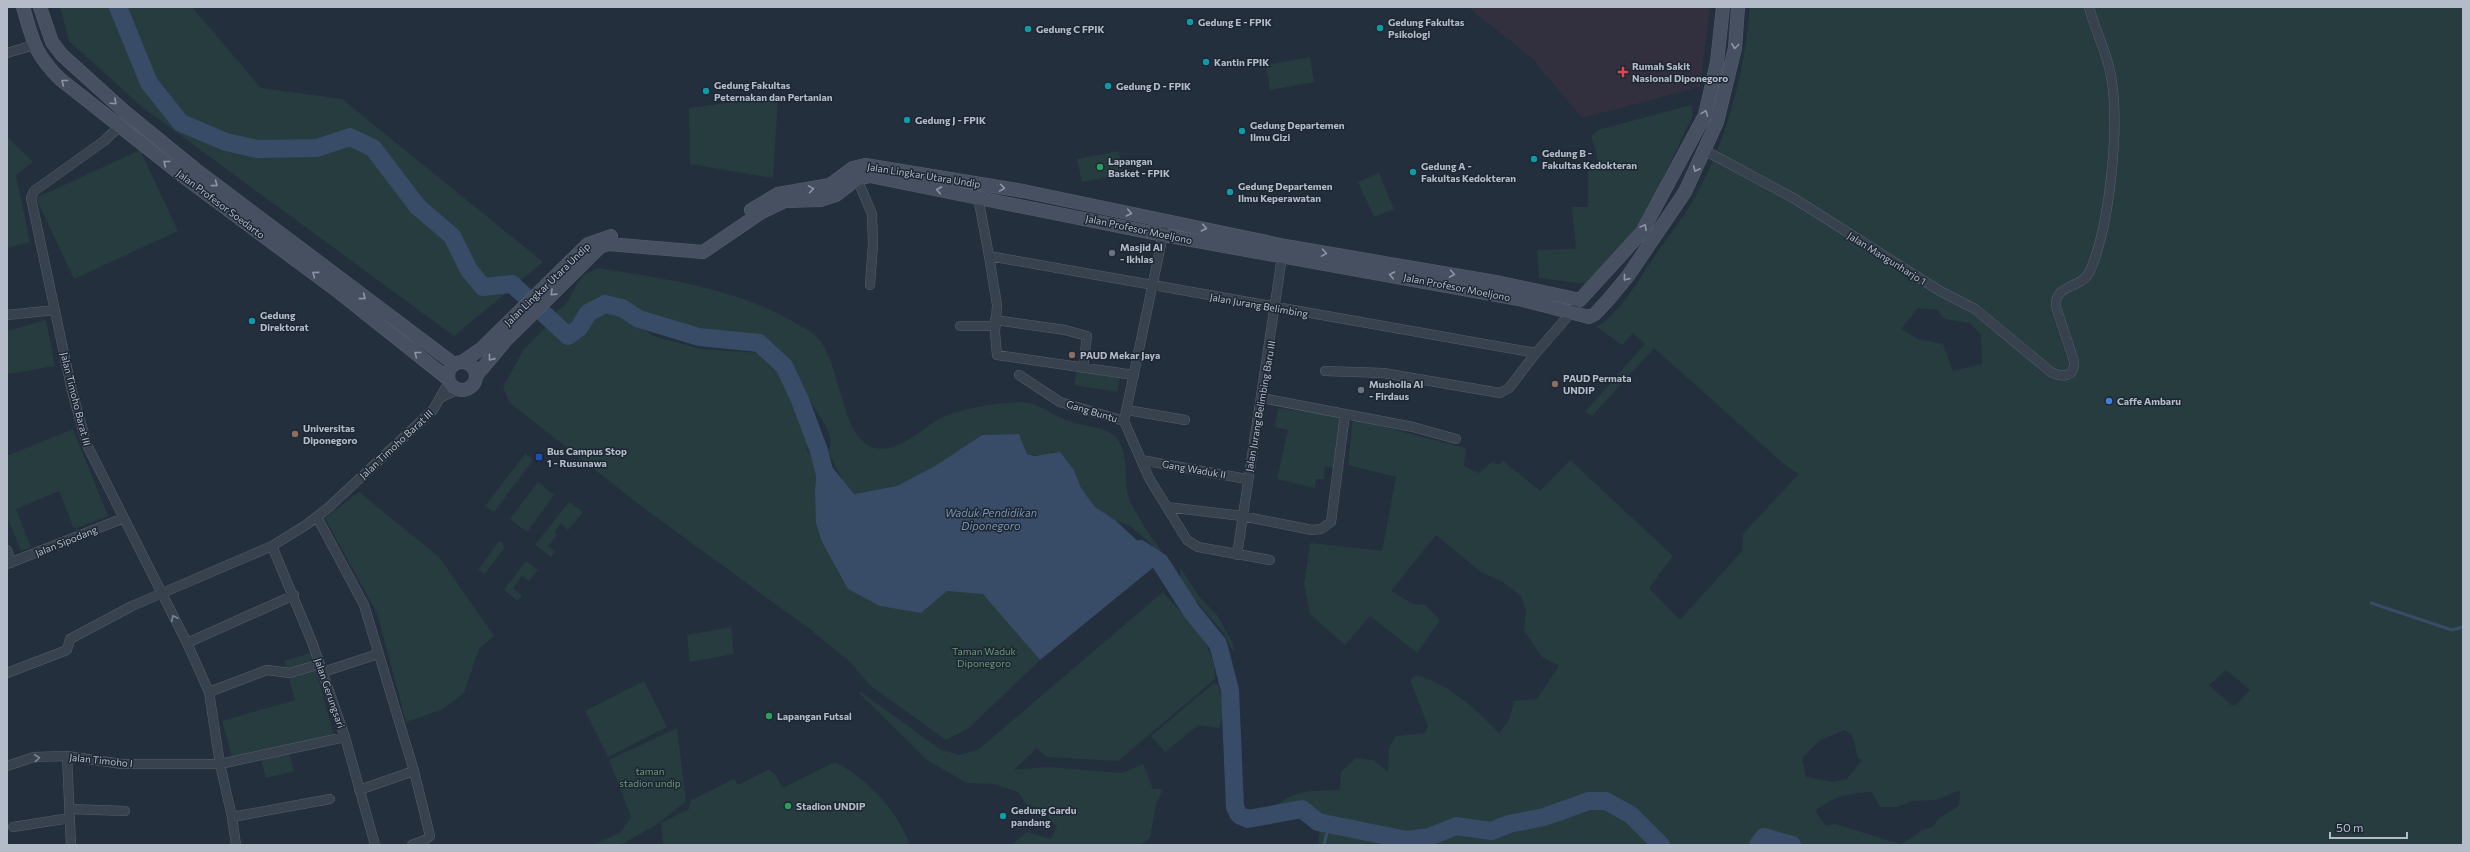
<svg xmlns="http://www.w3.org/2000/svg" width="2470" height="852" viewBox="0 0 2470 852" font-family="Commissioner,sans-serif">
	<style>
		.medical { fill: #32303f }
		.green { fill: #263c3f; fill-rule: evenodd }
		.water { fill: #394c67 }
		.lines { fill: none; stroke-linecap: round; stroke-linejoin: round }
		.stream { stroke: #394c67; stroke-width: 3 }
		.river { stroke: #394c67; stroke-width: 18 }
		.street-casing { stroke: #565f6c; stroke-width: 10 }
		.secondary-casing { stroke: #565f6c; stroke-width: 14 }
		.street { stroke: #38414e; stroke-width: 9 }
		.secondary { stroke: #465061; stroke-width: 13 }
		.oneway { stroke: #8e96a5 }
		.oneway2 { stroke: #7c8592 }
		.culture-dot { fill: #0f9aa8; stroke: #1d2633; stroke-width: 1.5 }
		.health-dot { fill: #e0444e; stroke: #1d2633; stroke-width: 1.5 }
		.leisure-dot { fill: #2e9e5b; stroke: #1d2633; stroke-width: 1.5 }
		.worship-dot { fill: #6b7280; stroke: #1d2633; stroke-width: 1.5 }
		.education-dot { fill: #8d6e63; stroke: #1d2633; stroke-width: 1.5 }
		.shop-dot { fill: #3f7fe0; stroke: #1d2633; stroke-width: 1.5 }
		.transit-dot { fill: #1a4fb4; stroke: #1d2633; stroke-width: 1.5 }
		.labels { text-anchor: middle; stroke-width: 3; stroke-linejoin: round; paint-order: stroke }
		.poi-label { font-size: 10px; font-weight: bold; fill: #b4bcc9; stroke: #1d2633; text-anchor: start }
		.street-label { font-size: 10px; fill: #b4bcc9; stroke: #1d2633 }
		.park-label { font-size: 10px; fill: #6b9a76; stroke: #1d2633 }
		.water-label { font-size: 11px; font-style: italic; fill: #7c92b1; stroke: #1d2633 }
	</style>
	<rect width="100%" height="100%" fill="#242f3e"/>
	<path class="medical" d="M 1468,7 L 1710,7 L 1700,87 L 1582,118 L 1532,58 Z"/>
	<path class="green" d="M 60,7 L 192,7 L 261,88 L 342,99 L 543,262 L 454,336 L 142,107 L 69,41 Z
		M 1750,7 L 2463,7 L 2463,845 L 1318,845 L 1320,830 L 1302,813 L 1287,817 L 1277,805 C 1296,789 1316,791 1340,790 L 1341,772 L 1356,758 L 1373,760 L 1388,772 L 1389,747 L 1396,736 L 1425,733 L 1428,726 L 1410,680 L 1416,675 C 1451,685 1474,708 1499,733 L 1509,720 L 1514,701 L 1537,699 L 1559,666 L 1541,656 L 1524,630 L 1526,611 L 1521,596 L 1503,582 L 1481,572 L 1436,535 L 1391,591 L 1413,604 L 1425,605 L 1440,620 L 1417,653 L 1370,616 L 1345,645 L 1310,614 L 1304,585 L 1310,543 L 1382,551 L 1396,477 L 1348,465 L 1353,419 L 1466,448 L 1464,466 L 1479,473 L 1492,462 L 1499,465 L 1503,461 L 1540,491 L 1570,460 L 1673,556 L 1649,588 L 1680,620 L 1742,551 L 1743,534 L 1799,474 L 1784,464 L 1654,348 L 1592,416 L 1585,412 L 1645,344 L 1633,333 L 1622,345 L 1597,327 C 1621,311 1638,281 1654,257 C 1667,237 1684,218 1695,197 C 1728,138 1744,74 1750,7 ZM 1918,308 L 1938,310 L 1944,319 L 1970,323 L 1981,335 L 1982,364 L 1953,371 L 1943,344 L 1918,339 L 1901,329 ZM 2226,670 L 2250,690 L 2235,706 L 2231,705 L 2209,685 ZM 1844,730 L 1852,735 L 1858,758 L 1862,760 L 1847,779 L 1833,782 L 1806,777 L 1802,758 L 1819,741 ZM 1960,790 L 1959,806 L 1939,818 L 1933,827 L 1922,830 L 1912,838 L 1900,844 L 1835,824 L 1826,826 L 1815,811 C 1833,796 1850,793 1872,792 L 1880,807 L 1897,807 L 1912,801 L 1936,800 Z
		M 1310,57 L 1314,82 L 1270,90 L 1266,65 Z
		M 778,96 L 773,178 L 690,164 L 689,108 Z
		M 1691,105 L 1693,115 L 1644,218 L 1620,247 L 1586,284 L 1539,278 L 1537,250 L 1576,249 L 1572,207 L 1588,207 L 1588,169 L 1597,167 L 1597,154 L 1591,137 L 1598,130 Z
		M 7,137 L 33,162 L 16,175 L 30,242 L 7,248 Z
		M 140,150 L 178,231 L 74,279 L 36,198 Z
		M 1119,151 L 1123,174 L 1082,182 L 1077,159 Z
		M 1379,173 L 1394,209 L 1374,217 L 1358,182 Z
		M 598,268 C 665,279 738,288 797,324 C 803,327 811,331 816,336 C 842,360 840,441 875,448 C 901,453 923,427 943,417 C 960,409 1016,398 1033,404 C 1046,409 1058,418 1072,422 C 1081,425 1105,428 1112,434 C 1130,447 1124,477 1128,495 C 1134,516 1161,548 1172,568 L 1169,570 L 1151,544 L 1130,526 L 1115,520 L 1095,507 L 1081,488 L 1074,470 L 1053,452 L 1045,456 L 1027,454 L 1019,434 L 982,435 L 935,466 L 897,486 L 854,494 L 844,483 L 829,453 L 831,440 L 827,428 L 786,362 L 761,335 L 702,332 L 644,314 L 626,304 L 606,300 L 581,314 L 570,328 L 552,315 L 566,304 L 582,276 Z
		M 617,312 L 653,336 L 701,349 L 760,353 L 773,363 L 797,405 L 809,439 L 807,450 L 818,465 L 815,489 L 921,613 L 947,591 L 983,593 L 1040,660 L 969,728 L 946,740 L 871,686 L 850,662 L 811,630 L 641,506 L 510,403 L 503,387 L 524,349 L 547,326 L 567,343 L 585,331 L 594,316 Z
		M 46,320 L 55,366 L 7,374 L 7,331 Z
		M 1077,370 L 1120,377 L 1117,392 L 1074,385 Z
		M 1278,408 L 1338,416 L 1341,422 L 1333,468 L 1325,466 L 1324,479 L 1316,479 L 1315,488 L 1277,479 L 1288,430 L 1275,427 Z
		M 73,429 L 108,516 L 74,529 L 59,491 L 16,509 L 31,547 L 21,551 L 7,517 L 7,456 Z
		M 525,454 L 533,460 L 494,512 L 485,506 Z
		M 538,482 L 554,495 L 527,532 L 510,519 Z
		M 359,492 L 439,557 L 494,636 L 479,649 L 464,693 L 443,709 L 406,722 L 377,613 L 325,518 Z
		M 569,502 L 583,512 L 568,530 L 561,524 L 554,532 L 557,535 L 548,546 L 555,552 L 551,557 L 535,545 Z
		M 499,541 L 503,543 L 504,548 L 485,574 L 478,570 Z
		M 526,561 L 538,570 L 529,581 L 522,576 L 513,588 L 522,595 L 518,601 L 504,590 Z
		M 1181,569 L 1201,599 L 1217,615 L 1234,646 L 1233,651 L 1223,632 L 1179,582 Z
		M 1163,592 C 1184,617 1216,643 1215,679 L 1118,761 L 1047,757 L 1037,748 L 1014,770 L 1047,767 L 1122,773 L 1143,764 L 1153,789 L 1163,789 L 1156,805 L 1150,838 L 1140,845 L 1012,845 L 1027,832 L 1051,839 L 1057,827 L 1041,809 L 1027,805 L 1018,792 L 994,784 L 967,783 L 927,760 L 859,693 L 861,692 L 941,750 L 960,755 L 979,749 Z
		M 731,627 L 734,654 L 690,662 L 687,635 Z
		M 311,653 L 334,735 L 288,748 L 294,771 L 266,778 L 258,750 L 232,757 L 222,721 L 295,700 L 284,661 Z
		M 644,681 L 667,727 L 608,757 L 585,711 Z
		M 1214,683 L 1218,685 C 1222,701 1225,712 1219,728 L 1198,725 L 1165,752 L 1151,736 Z
		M 677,728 L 686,801 L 656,825 L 620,845 L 594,845 L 621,832 L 631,817 L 609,760 Z
		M 835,762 C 868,779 897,810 910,845 L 663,845 L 661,823 L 689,809 L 691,800 L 734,779 L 738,785 L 768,770 L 775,774 L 783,788 Z"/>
	<path class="water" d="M 1019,434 L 1027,454 L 1035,456 L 1060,452 L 1074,470 L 1081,488 L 1095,507 L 1115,520 L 1160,562 L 1040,660 L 983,594 L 947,591 L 921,613 L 880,606 L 848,589 L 822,542 L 816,523 L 815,489 L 819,451 L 854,494 L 897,486 L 935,466 L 982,435 Z"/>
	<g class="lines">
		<path class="stream" d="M 2371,603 L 2452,630 L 2463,627
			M 1324,845 L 1329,824"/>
		<path class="river" d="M 118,7 L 149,83 L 181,123 L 226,142 L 257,149 L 317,148 L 350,137 L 373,148 L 418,207 L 452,236 L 469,270 L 483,287 L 512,284 L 568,336 L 579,328 L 588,313 L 605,304 L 622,308 L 639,319 L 699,337 L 759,343 L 784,366 L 800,400 L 819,451 L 825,475
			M 1140,549 L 1160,562 L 1192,612 L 1218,644 L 1230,690 L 1235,807 L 1239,815 L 1248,819 L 1302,809 L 1318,822 L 1407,840 L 1429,837 L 1456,826 L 1491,831 L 1509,824 L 1544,817 L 1589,801 L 1606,801 L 1631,815 L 1661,845
			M 1758,845 L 1764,837 L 1792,845"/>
		<g class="street-casing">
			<path id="street" d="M 7,53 L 34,45
				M 121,125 L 104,141 L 34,191 L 31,198 L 72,391 L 87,445 L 187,643 L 209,692 L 220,764 L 232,817 L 236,845
				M 1704,150 L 1795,199 L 1940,291 L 1975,309 L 2051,372 C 2063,378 2075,377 2074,361 L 2056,307 C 2054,283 2081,290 2090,271 C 2110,225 2120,125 2111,76 C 2107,53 2095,30 2089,7
				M 855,174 L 872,214 L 873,244 L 870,285
				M 978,197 L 989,256 L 1536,353 L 1575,308
				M 1164,230 L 1124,421 L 1149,478 L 1187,540 L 1198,547 L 1270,560
				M 989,256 L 997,305 L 995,333 L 997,355 L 1134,375
				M 7,315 L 55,310
				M 995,320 L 1065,330 L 1087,336 L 1083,368
				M 960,326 L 995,326
				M 1325,371 L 1383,373 L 1500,393 L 1509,388 L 1536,353
				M 1019,375 L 1060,402 L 1124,421
				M 442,397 L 457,390
				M 1262,398 L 1413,427 L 1456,439
				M 1127,410 L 1185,420
				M 1141,460 L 1247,479
				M 1167,507 L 1242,516 L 1312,530 L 1321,529 L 1331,522 L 1345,414
				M 317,517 L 364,605 L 414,771 L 359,790
				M 272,546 L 312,642 L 345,737 L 375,845
				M 7,550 L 11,563
				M 1237,555 L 1282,257
				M 7,564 L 124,518
				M 187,643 L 294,595
				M 323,672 L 378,654
				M 7,673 L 67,650 L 70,639 L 132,606 L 272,546 L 306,525 L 328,508 L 433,410 L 449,382
				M 209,692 L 267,670 L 290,673 L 320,664
				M 67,756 L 71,845
				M 7,766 L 34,757 L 67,756 L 122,764 L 220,764 L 345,737
				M 70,809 L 125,811
				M 232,817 L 330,799
				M 13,827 L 70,818
				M 412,845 L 425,840 L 430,836 L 414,771"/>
		</g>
		<g class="secondary-casing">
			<path id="secondary" d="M 23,7 C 33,41 34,53 60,79 L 188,180 L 340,293 L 448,379
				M 40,7 L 52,42 L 62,55 L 125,112 L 195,169 L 454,364
				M 751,210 L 778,194 L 830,185 L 853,168 L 865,165 L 1023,191 L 1285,246 L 1501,283 L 1580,300 L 1642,232 L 1705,115 L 1717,62 L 1723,7
				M 462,362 L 481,349 L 588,244 L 611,236
				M448 376a14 14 0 1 1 28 0a14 14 0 1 1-28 0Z
				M 476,376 L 506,340 L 600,247 L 608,244 L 703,252 L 762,212 L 785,201 L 820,200 L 836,195 L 857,179 L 870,176 L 1163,235 L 1519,299 L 1589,317 L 1595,314 L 1608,300 L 1628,276 L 1685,192 L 1717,122 L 1735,48 L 1738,7"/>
		</g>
		<use href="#street" class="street"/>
		<use href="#secondary" class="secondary"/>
	</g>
	<defs><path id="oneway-chevron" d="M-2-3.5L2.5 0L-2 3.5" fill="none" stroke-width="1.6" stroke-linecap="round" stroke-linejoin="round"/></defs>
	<g class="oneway">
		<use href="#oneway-chevron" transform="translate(1735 46) rotate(97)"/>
		<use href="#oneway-chevron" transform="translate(64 82) rotate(-142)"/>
		<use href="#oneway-chevron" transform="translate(114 102) rotate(43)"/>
		<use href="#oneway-chevron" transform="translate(1705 113) rotate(-69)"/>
		<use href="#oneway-chevron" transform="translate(166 163) rotate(-141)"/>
		<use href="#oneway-chevron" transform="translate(1696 169) rotate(115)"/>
		<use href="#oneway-chevron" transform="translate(215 184) rotate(37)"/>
		<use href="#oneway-chevron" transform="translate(1002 188) rotate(9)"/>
		<use href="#oneway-chevron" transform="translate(811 189) rotate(-9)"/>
		<use href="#oneway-chevron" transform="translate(939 190) rotate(-169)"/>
		<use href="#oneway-chevron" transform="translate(1129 213) rotate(12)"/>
		<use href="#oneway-chevron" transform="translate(1644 227) rotate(-61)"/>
		<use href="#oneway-chevron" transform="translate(1204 228) rotate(12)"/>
		<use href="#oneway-chevron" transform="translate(1324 253) rotate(10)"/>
		<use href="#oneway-chevron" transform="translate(315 274) rotate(-143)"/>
		<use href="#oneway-chevron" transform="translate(1452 274) rotate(10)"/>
		<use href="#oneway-chevron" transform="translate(1392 275) rotate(-169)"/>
		<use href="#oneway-chevron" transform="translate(1626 278) rotate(128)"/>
		<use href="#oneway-chevron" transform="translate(553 293) rotate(136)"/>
		<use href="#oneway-chevron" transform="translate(363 297) rotate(37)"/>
		<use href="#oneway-chevron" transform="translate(417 354) rotate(-142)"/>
		<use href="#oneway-chevron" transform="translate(491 358) rotate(129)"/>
	</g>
	<g class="oneway2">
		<use href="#oneway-chevron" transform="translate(174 618) rotate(-117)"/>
		<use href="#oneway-chevron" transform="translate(37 758) rotate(-6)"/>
	</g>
	<g class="culture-dot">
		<circle cx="1190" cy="22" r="4"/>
		<circle cx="1380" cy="28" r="4"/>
		<circle cx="1028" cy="29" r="4"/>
		<circle cx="1206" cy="62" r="4"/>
		<circle cx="1108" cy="86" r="4"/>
		<circle cx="706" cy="91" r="4"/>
		<circle cx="907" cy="120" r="4"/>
		<circle cx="1242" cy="131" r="4"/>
		<circle cx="1534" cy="159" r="4"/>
		<circle cx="1413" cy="172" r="4"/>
		<circle cx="1230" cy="192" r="4"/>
		<circle cx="252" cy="321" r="4"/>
		<circle cx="1003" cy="816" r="4"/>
	</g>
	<path class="health-dot" d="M1621 66h4v4h4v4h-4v4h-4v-4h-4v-4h4z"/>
	<g class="leisure-dot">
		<circle cx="1100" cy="167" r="4"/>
		<circle cx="769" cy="716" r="4"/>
		<circle cx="788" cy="806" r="4"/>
	</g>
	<g class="worship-dot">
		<circle cx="1112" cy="253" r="4"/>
		<circle cx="1361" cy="390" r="4"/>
	</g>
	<g class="education-dot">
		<circle cx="1072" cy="355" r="4"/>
		<circle cx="1555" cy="384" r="4"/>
		<circle cx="295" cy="434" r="4"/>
	</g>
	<circle class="shop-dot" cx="2109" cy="401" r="4"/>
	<rect class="transit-dot" x="535" y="453" width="8" height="8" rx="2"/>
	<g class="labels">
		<g class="poi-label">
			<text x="1198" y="26">Gedung E - FPIK</text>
			<text x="1388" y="26">Gedung Fakultas<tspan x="1388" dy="12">Psikologi</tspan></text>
			<text x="1036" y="33">Gedung C FPIK</text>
			<text x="1214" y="66">Kantin FPIK</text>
			<text x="1632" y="70">Rumah Sakit<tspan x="1632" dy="12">Nasional Diponegoro</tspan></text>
			<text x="714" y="89">Gedung Fakultas<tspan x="714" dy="12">Peternakan dan Pertanian</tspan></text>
			<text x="1116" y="90">Gedung D - FPIK</text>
			<text x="915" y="124">Gedung J - FPIK</text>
			<text x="1250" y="129">Gedung Departemen<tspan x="1250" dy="12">Ilmu Gizi</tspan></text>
			<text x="1542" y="157">Gedung B -<tspan x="1542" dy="12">Fakultas Kedokteran</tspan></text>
			<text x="1108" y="165">Lapangan<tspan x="1108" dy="12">Basket - FPIK</tspan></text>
			<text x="1421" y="170">Gedung A -<tspan x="1421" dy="12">Fakultas Kedokteran</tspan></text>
			<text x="1238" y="190">Gedung Departemen<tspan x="1238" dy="12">Ilmu Keperawatan</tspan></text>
			<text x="1120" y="251">Masjid Al<tspan x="1120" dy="12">- Ikhlas</tspan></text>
			<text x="260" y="319">Gedung<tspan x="260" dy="12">Direktorat</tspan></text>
			<text x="1080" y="359">PAUD Mekar Jaya</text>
			<text x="1563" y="382">PAUD Permata<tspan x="1563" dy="12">UNDIP</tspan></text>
			<text x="1369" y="388">Musholla Al<tspan x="1369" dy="12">- Firdaus</tspan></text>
			<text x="2117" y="405">Caffe Ambaru</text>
			<text x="303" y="432">Universitas<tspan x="303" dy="12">Diponegoro</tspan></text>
			<text x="547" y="455">Bus Campus Stop<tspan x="547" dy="12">1 - Rusunawa</tspan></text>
			<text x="777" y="720">Lapangan Futsal</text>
			<text x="796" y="810">Stadion UNDIP</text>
			<text x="1011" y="814">Gedung Gardu<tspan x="1011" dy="12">pandang</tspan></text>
		</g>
		<g class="street-label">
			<text transform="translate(924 175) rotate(9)" y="4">Jalan Lingkar Utara Undip</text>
			<text transform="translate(221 204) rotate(37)" y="4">Jalan Profesor Soedarto</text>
			<text transform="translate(1139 229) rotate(12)" y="4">Jalan Profesor Moeljono</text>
			<text transform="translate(1887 258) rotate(32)" y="4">Jalan Mangunharjo 1</text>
			<text transform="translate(547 284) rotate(-44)" y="4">Jalan Lingkar Utara Undip</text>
			<text transform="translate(1457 287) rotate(11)" y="4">Jalan Profesor Moeljono</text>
			<text transform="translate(1259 305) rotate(10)" y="4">Jalan Jurang Belimbing</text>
			<text transform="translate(76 399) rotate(76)" y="4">Jalan Timoho Barat III</text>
			<text transform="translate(1260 406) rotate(-80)" y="4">Jalan Jurang Belimbing Baru III</text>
			<text transform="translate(1092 411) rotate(17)" y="4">Gang Buntu</text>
			<text transform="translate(396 444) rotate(-43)" y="4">Jalan Timoho Barat III</text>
			<text transform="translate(1194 469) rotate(10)" y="4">Gang Waduk II</text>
			<text transform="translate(66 541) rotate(-22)" y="4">Jalan Sipodang</text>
			<text transform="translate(330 693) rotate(71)" y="4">Jalan Gerungsari</text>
			<text transform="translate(101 760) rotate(6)" y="4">Jalan Timoho I</text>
		</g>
		<g class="park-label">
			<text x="984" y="655">Taman Waduk<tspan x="984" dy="12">Diponegoro</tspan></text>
			<text x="650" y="775">taman<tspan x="650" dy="12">stadion undip</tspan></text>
		</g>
		<g class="water-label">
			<text x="991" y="517">Waduk Pendidikan<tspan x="991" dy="13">Diponegoro</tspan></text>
		</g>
	</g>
	<rect width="2470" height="852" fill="none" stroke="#b4bcc9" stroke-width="16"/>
	<path d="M2330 832v6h77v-6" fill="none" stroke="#b4bcc9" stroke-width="2"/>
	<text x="2336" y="832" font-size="12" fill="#b4bcc9" stroke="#1d2633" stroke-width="3" paint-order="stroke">50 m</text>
</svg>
